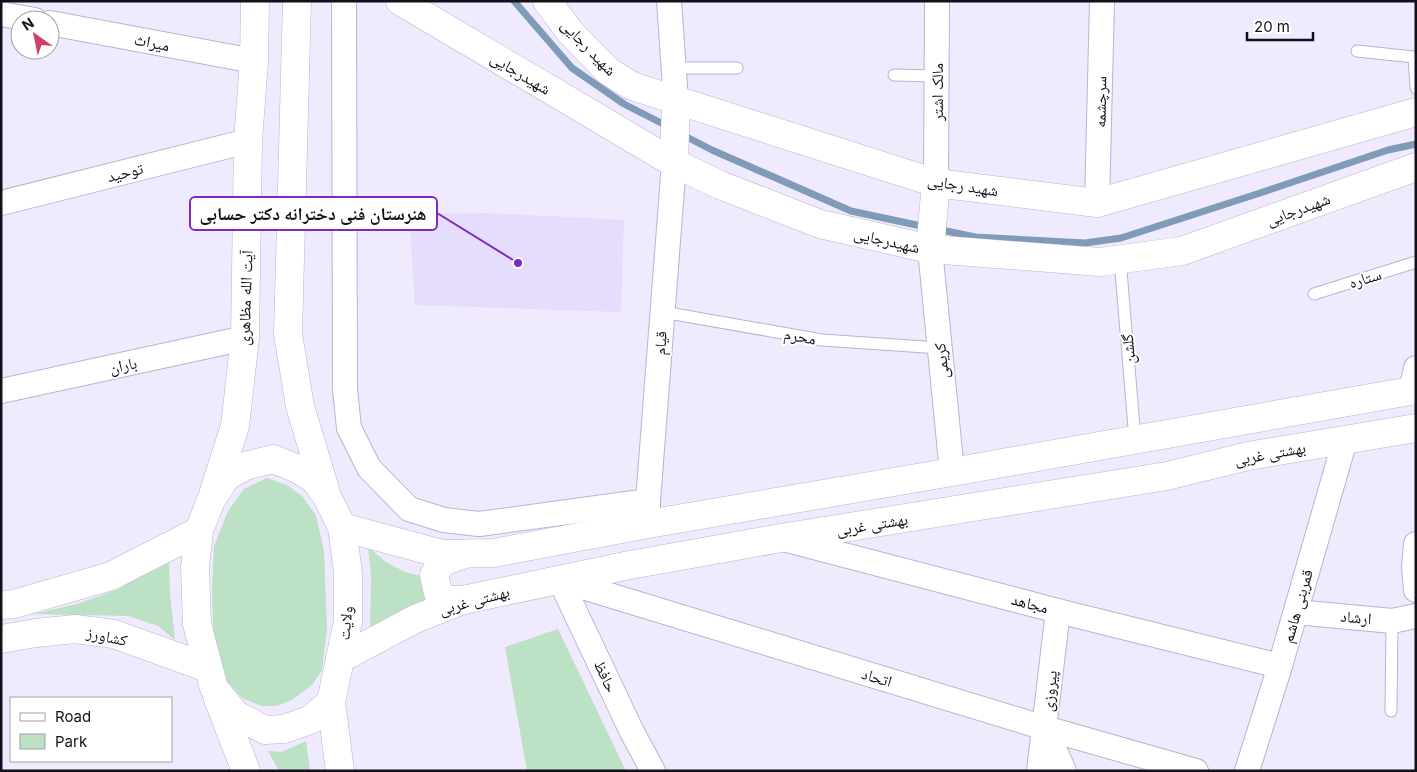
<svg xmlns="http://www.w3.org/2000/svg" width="1417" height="772" viewBox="0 0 1417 772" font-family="Inter,'Noto Naskh Arabic',sans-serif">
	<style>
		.built { fill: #e6dcfc }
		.green { fill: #bce1c5 }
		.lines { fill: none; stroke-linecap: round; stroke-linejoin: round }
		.stream { stroke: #809bb8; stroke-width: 7 }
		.lane-casing { stroke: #bbb2d1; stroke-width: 13 }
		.street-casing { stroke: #bbb2d1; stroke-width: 26 }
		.secondary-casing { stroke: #bbb2d1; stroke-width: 29 }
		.primary-casing { stroke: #bbb2d1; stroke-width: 29 }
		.lane { stroke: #fff; stroke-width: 11 }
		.street { stroke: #fff; stroke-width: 24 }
		.secondary { stroke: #fff; stroke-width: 28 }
		.primary { stroke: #fff; stroke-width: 28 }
		.labels { text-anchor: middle; stroke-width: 4; stroke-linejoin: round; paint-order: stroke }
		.street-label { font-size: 16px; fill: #13101b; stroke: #fff }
		.leader { fill: none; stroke: #7b2cbf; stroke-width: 2 }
		.callout-dot { fill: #7b2cbf; stroke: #fff; stroke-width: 2 }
		.callout { fill: #fff; stroke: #7b2cbf; stroke-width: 2 }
		.callout-label { font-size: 18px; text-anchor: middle; font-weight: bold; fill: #13101b }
	</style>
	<rect width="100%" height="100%" fill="#f0eafe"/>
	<path class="built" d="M 486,213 L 624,220 L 621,312 L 415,305 L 409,214 Z"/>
	<path class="green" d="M 267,478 L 287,485 L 302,496 L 316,515 L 324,551 L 327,630 L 322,670 L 313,684 L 292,700 L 277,706 L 261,706 L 242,698 L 223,677 L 217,653 L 213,626 L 212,588 L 214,546 L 228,511 L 244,489 Z
		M 368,547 L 386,562 L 405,572 L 426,577 L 431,604 L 370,629 L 371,577 Z
		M 169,557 L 170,593 L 175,640 L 158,626 L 128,616 L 33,614 L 77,604 L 119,589 Z
		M 558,629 L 626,771 L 527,771 L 505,647 Z
		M 306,741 L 310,771 L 279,771 L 268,751 L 282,752 Z"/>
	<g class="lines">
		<path class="stream" d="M 514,1 L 572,68 L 624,104 L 669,127
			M 681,134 L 712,150 L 851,211 L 926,227
			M 937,229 L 975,237 L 1085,243 L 1121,238 L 1260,193 L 1388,150 L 1416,144"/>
		<g class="lane-casing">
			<path id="lane" d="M 1357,51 L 1414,57 L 1416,88
				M 674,68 L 737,68
				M 894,75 L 937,76
				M 1120,259 L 1135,439
				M 1314,294 L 1416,262
				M 663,312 L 822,340 L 940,348
				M 1391,711 L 1392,621"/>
		</g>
		<g class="street-casing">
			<path id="street" d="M 344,1 L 345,389 L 349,428 L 369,468 L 409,509 L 444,520 L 479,524 L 648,501
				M 669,1 L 676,101
				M 1,14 L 35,20
				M 50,23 L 254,61
				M 936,183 L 937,1
				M 1,203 L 248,141
				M 1097,203 L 1102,1
				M 930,249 L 952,472
				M 1,391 L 245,338
				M 1411,391 L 1416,368
				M 648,515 L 648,501 L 674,163
				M 783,539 L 1058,611 L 1280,666
				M 1416,544 L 1414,567 L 1416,590
				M 560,580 L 1045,728 L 1196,771
				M 560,580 L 632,732 L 653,771
				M 1296,612 L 1392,621 L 1416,616
				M 1045,728 L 1064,771
				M 1039,771 L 1058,611
				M 1247,771 L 1280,666 L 1345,440"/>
		</g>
		<g class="secondary-casing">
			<path id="secondary" d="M 400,1 L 674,163 L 720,185 L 820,224 L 930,249 L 1100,262 L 1182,251 L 1416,167
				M 547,1 L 571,33 L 608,71 L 632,86 L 936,183 L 1097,203 L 1416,112
				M 674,163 L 676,101
				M 930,249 L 936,183
				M 342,527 L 442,554 L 494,553 L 648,524 L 952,472 L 1416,390
				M 463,600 L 446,600 L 438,593 L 434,575 L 442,562 L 465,554
				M 1,605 L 14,604 L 111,576 L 199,531
				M 1,639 L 36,633 L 75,629 L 114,634 L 208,668
				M 340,659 L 415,619 L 463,600 L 630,565 L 781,538 L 1167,476 L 1248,456 L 1416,428"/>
		</g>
		<g class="primary-casing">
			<path id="primary" d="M 297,1 L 288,334 L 300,406 L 326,493
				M 273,459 L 298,469 L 315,480 L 327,497 L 342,527 L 348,573 L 348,621 L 331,702 L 310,720 L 284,729 L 265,730 L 236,715 L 214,688 L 197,624 L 195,567 L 199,531 L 211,500 L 226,477 L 245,466 Z
				M 214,491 L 235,426 L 245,338 L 248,141 L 254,61 L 255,1
				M 218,699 L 246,771
				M 331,702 L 340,771"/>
		</g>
		<use href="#lane" class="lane"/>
		<use href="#street" class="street"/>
		<use href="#secondary" class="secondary"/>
		<use href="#primary" class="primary"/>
	</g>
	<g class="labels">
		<g class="street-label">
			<text transform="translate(152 42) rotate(11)" y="6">میراث</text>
			<text transform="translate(589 47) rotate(46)" y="6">شهید رجایی</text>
			<text transform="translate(521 73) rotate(31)" y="6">شهیدرجایی</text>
			<text transform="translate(937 92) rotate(-90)" y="6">مالک اشتر</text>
			<text transform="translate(1100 102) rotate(-89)" y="6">سرچشمه</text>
			<text transform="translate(125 172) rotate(-14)" y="6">توحید</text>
			<text transform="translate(963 185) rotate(9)" y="6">شهید رجایی</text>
			<text transform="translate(1298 209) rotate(-20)" y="6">شهیدرجایی</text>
			<text transform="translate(887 240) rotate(13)" y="6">شهیدرجایی</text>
			<text transform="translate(1365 278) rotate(-17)" y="6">ستاره</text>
			<text transform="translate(245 298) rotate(-88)" y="6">آیت الله مظاهری</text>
			<text transform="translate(800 336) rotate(10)" y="6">محرم</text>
			<text transform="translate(660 343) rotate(-86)" y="6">قیام</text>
			<text transform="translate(1128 349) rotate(-95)" y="6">گلشن</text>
			<text transform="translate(941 361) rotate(-96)" y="6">کریمی</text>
			<text transform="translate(123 365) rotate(-12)" y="6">باران</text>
			<text transform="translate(1270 453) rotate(-10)" y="6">بهشتی غربی</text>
			<text transform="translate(872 524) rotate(-9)" y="6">بهشتی غربی</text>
			<text transform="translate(474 600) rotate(-15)" y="6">بهشتی غربی</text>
			<text transform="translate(1030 603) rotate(15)" y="6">مجاهد</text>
			<text transform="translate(1297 606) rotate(-74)" y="6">قمربنی هاشم</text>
			<text transform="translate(1356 617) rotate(5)" y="6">ارشاد</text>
			<text transform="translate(345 623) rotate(-84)" y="6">ولایت</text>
			<text transform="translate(107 636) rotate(12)" y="6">کشاورز</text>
			<text transform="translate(606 676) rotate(65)" y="6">حافظ</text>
			<text transform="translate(877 677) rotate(17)" y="6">اتحاد</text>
			<text transform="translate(1049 691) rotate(-84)" y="6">پیروزی</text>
		</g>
	</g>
	<path class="leader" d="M518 263L437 213"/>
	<circle class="callout-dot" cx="518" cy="263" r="5"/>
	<rect class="callout" x="190" y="197" width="247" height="33" rx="5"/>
	<g class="callout-label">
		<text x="313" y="220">هنرستان فنی دخترانه دکتر حسابی</text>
	</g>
	<rect width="1417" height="772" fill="none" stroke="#13101b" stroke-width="5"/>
	<rect x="10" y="697" width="162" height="65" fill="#ffffff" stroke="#a19fa4"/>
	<rect x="20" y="713" width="25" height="8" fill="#ffffff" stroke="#a19fa4"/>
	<text x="55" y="722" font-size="15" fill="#13101b">Road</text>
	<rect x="20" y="734" width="25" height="15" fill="#bce1c5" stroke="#a19fa4"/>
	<text x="55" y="747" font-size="15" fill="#13101b">Park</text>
	<g transform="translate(35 35) rotate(327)"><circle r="24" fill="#ffffff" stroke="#a19fa4"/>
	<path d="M0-4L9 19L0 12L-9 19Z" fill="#d0416a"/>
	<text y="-8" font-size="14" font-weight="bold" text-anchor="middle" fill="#13101b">N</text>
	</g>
	<path d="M1247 32v8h66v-8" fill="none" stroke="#13101b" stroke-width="2.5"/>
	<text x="1254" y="32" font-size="15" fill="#13101b" stroke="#ffffff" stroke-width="4" paint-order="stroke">20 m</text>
</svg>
